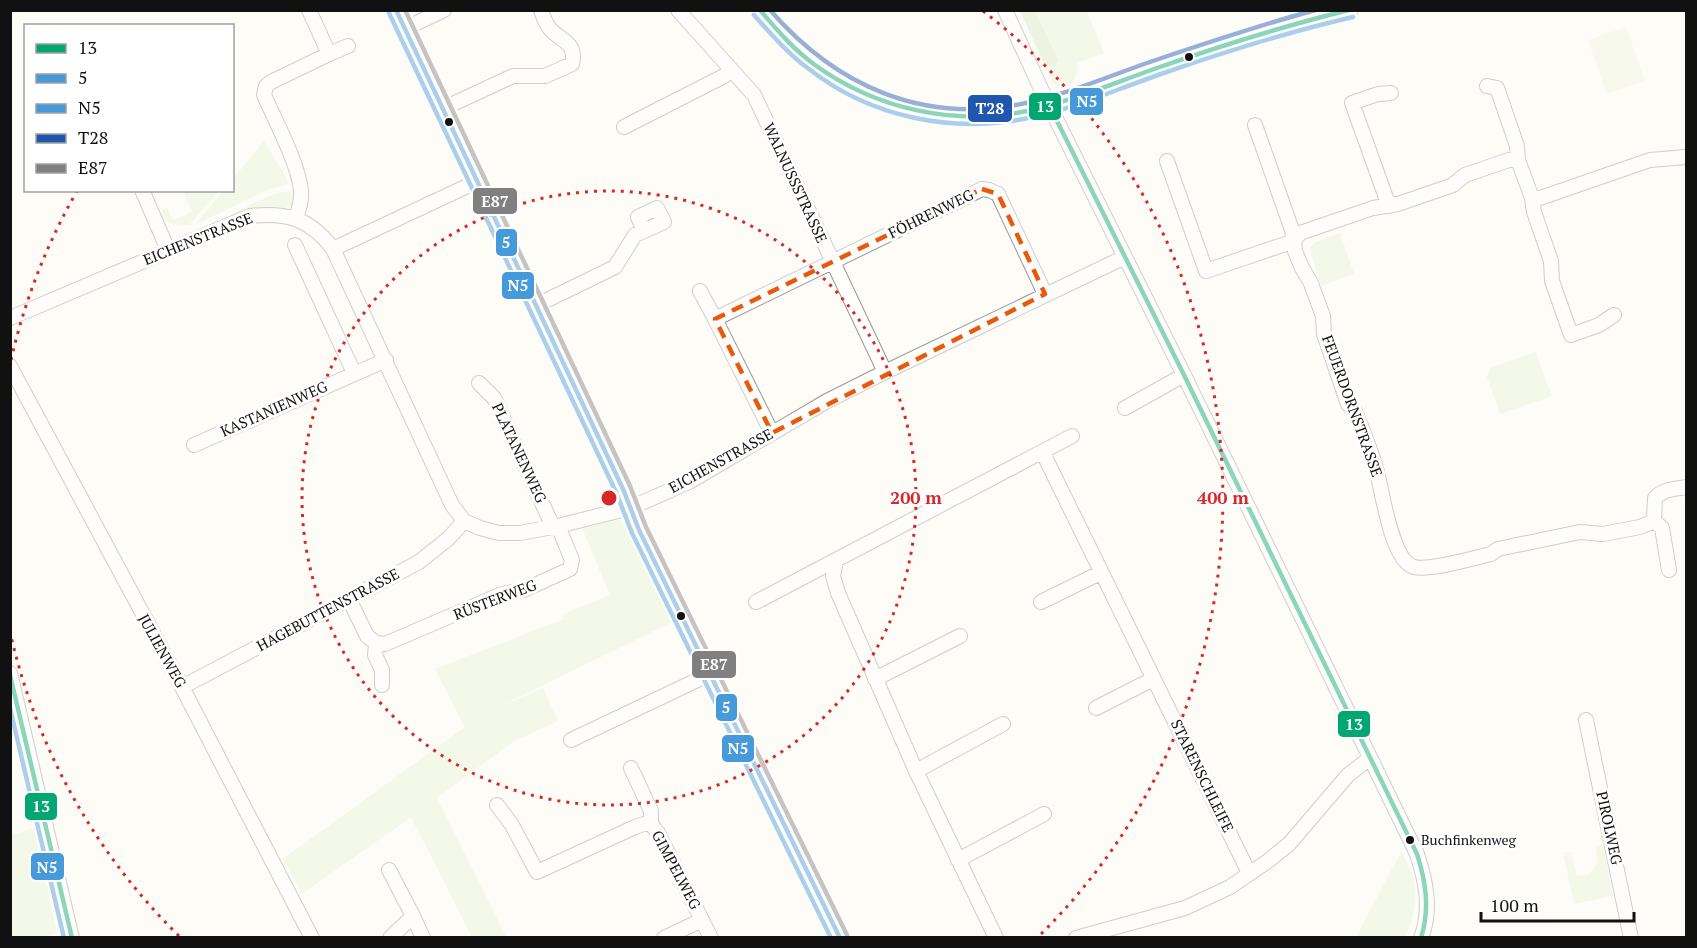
<svg xmlns="http://www.w3.org/2000/svg" width="1697" height="948" viewBox="0 0 1697 948" font-family="'PT Serif',serif">
	<style>
		.green { fill: #e7f3d7 }
		.forest { fill: #d8eac5 }
		.pitch { fill: #f0f6e1 }
		.lines { fill: none; stroke-linecap: round; stroke-linejoin: round }
		.minor-casing { stroke: #979795; stroke-width: 16 }
		.minor { stroke: #fffffe; stroke-width: 14 }
		.bus-1-casing { stroke: #fff; stroke-width: 9 }
		.bus-2-casing { stroke: #fff; stroke-width: 9 }
		.bus-3-casing { stroke: #fff; stroke-width: 9 }
		.bus-4-casing { stroke: #fff; stroke-width: 9 }
		.bus-5-casing { stroke: #fff; stroke-width: 9 }
		.bus-1 { stroke: #00a770; stroke-width: 4.5 }
		.bus-2 { stroke: #479ada; stroke-width: 4.5 }
		.bus-3 { stroke: #479ada; stroke-width: 4.5 }
		.bus-4 { stroke: #2056ae; stroke-width: 4.5 }
		.bus-5 { stroke: #808080; stroke-width: 4.5 }
		.marked { fill: none; stroke: #e8590c; stroke-width: 4.5; stroke-dasharray: 12 8; stroke-linejoin: round }
		.ring { fill: none; stroke: #d62828; stroke-width: 3; stroke-dasharray: 3 6 }
		.bus-dot { fill: #111; stroke: #fff; stroke-width: 2 }
		.labels { text-anchor: middle; stroke-width: 6; stroke-linejoin: round; paint-order: stroke }
		.bus-label { font-size: 14px; fill: #111; stroke: #fff; text-anchor: start }
		.street-label { font-size: 15px; fill: #111; stroke: #fff }
		.centre { fill: #d62828; stroke: #fff; stroke-width: 3 }
		.ring-label { font-size: 18px; text-anchor: middle; font-weight: bold; fill: #d62828; stroke: #fff; stroke-width: 6; stroke-linejoin: round; paint-order: stroke }
		.line-badge { stroke: #fff; stroke-width: 2 }
		.badge-label { font-size: 16px; text-anchor: middle; font-weight: bold; fill: #fff }
	</style>
	<rect width="100%" height="100%" fill="#fdfcf7"/>
	<path class="green" d="M 1035,11 L 1087,11 L 1104,53 L 1077,63 L 1078,69 L 1073,82 L 1057,86 L 1053,83 L 1045,66 L 1049,67 Z
		M 264,141 L 286,177 L 288,184 L 267,190 L 195,225 L 223,191 L 232,190 L 233,179 Z
		M 184,191 L 219,191 L 189,225 L 174,224 L 161,219 L 159,215 L 167,207 L 172,218 L 175,219 L 184,216 L 192,211 L 184,194 Z
		M 294,191 L 296,192 L 294,203 L 284,211 L 236,217 L 232,214 C 253,204 270,192 294,191 Z
		M 1340,233 L 1354,274 L 1321,286 L 1310,249 L 1314,243 Z
		M 518,239 L 545,297 L 537,298 L 507,245 Z
		M 550,310 L 588,386 L 584,388 L 554,327 L 551,327 L 546,314 Z
		M 1535,352 L 1552,396 L 1500,414 L 1487,377 L 1490,368 Z
		M 618,520 L 628,526 L 674,621 L 499,707 L 543,688 L 558,721 L 514,741 L 437,798 L 506,937 L 472,937 L 411,817 L 302,894 L 283,859 L 465,727 L 435,669 L 564,619 L 563,614 L 610,595 L 582,528 Z
		M 34,828 L 57,933 L 42,937 L 11,937 L 11,835 Z
		M 1603,844 L 1613,896 L 1574,904 L 1563,853 L 1571,852 L 1577,876 L 1590,874 L 1598,861 L 1596,846 Z
		M 1401,852 C 1421,884 1418,904 1406,937 L 1356,937 Z"/>
	<path class="forest" d="M 1020,11 L 1035,11 L 1058,60 L 1055,66 L 1045,66 Z"/>
	<path class="pitch" d="M 1626,27 L 1645,81 L 1607,94 L 1588,40 Z"/>
	<g class="lines">
		<g class="minor-casing">
			<path id="minor" d="M 396,10 L 476,182 L 623,489 L 639,530 L 840,938
				M 678,10 L 754,95 L 885,372
				M 760,10 C 777,30 794,49 815,65 C 874,110 952,126 1025,111 C 1062,103 1098,89 1133,76 C 1204,51 1277,26 1351,10
				M 1005,10 L 1042,91 L 1184,375 L 1417,854 C 1426,881 1432,910 1421,938
				M 404,29 L 444,10
				M 329,54 L 348,46
				M 1487,86 L 1497,88 L 1517,146 L 1518,160
				M 442,109 L 513,76 L 545,76 L 572,64 C 577,42 562,42 550,29 C 546,24 543,16 541,10
				M 624,127 L 724,76 L 731,70
				M 1686,157 L 1650,160 L 1540,198 L 1532,198 L 1518,160 L 1509,160 L 1465,175 L 1453,185 L 1398,204 L 1373,208 L 1300,233 L 1294,241 L 1295,251 L 1302,268 L 1310,281 L 1323,316 L 1324,334 L 1348,404 L 1355,411 C 1363,432 1373,454 1378,476 C 1383,496 1392,561 1414,567 C 1430,571 1474,558 1491,554 L 1498,549 L 1580,532 L 1603,534 L 1640,527 L 1654,521 L 1655,498 C 1663,489 1675,489 1686,487
				M 1167,161 L 1206,271 L 1294,241 L 1292,230 L 1255,125
				M 142,190 L 168,250
				M 1532,198 L 1534,212 L 1551,261 L 1552,281 L 1571,335 L 1599,325 L 1614,315
				M 1389,206 L 1352,103 L 1378,94 L 1391,93
				M 296,218 C 299,209 302,200 301,191 C 299,165 275,120 264,95 L 266,86 L 271,82 L 329,54 L 309,10
				M 295,245 L 354,373
				M 333,249 L 476,182
				M 700,291 L 715,319
				M 535,306 L 615,267 L 635,235 L 664,222 L 657,208 L 638,217 L 644,231
				M 10,318 L 250,216 C 286,212 310,218 333,249 L 452,505 L 464,521 L 480,528 L 499,533 L 520,533 L 558,526 L 630,508 L 689,482 L 827,401 L 885,372 L 1125,257
				M 10,366 L 182,687 L 312,938
				M 479,383 L 494,398 L 553,527
				M 1125,408 L 1184,375
				M 772,433 L 715,319 L 982,189 L 989,190 L 998,194 L 1045,294
				M 194,445 L 386,360
				M 1043,453 L 1249,873
				M 1654,521 L 1662,528 L 1669,570
				M 836,561 L 833,576 L 838,593 L 916,771 L 996,938
				M 349,599 L 367,636 L 376,643 L 385,644 L 502,594 L 524,590 L 570,569 L 572,560 L 558,526
				M 756,602 L 1072,436
				M 1041,602 L 1100,573
				M 376,643 L 375,655 L 382,670 L 382,685
				M 10,673 L 72,938
				M 875,679 L 960,636
				M 182,687 L 419,562 L 449,538 L 464,521
				M 1096,708 L 1153,679
				M 1586,720 L 1631,938
				M 571,740 L 710,674
				M 631,768 L 651,811 L 651,824 L 658,833 L 711,938
				M 916,771 L 1003,724
				M 497,805 L 512,825 L 537,872 L 635,827 L 644,824 L 651,824
				M 958,860 L 1044,814
				M 389,870 L 413,916
				M 390,938 L 413,916 L 423,938
				M 664,938 L 702,920
				M 1076,938 L 1185,908 L 1230,887 L 1268,861 L 1289,844 L 1348,775 L 1370,758"/>
		</g>
		<use href="#minor" class="minor"/>
		<g class="bus-1-casing">
			<path id="bus-1" d="M 760,10 C 777,30 794,50 815,65 C 876,109 953,126 1027,111 C 1072,101 1114,83 1157,68 C 1220,46 1284,26 1349,10
				M 1049,105 L 1184,375 L 1417,854 C 1426,882 1430,909 1421,938
				M 10,675 L 72,938"/>
		</g>
		<g class="bus-2-casing">
			<path id="bus-2" d="M 396,10 L 623,489 L 639,530 L 840,938"/>
		</g>
		<g class="bus-3-casing">
			<path id="bus-3" d="M 389,13 L 616,492 L 632,533 L 831,938
				M 754,15 C 771,34 788,54 809,69 C 870,117 952,134 1028,118 C 1074,109 1117,89 1161,74 C 1224,52 1288,32 1353,17
				M 10,708 L 64,938"/>
		</g>
		<g class="bus-4-casing">
			<path id="bus-4" d="M 770,10 C 837,87 924,125 1026,103 C 1067,94 1107,77 1147,63 C 1203,44 1259,25 1316,10"/>
		</g>
		<g class="bus-5-casing">
			<path id="bus-5" d="M 405,10 L 630,486 L 646,527 L 847,935"/>
		</g>
		<use href="#bus-1" class="bus-1"/>
		<use href="#bus-2" class="bus-2"/>
		<use href="#bus-3" class="bus-3"/>
		<use href="#bus-4" class="bus-4"/>
		<use href="#bus-5" class="bus-5"/>
	</g>
	<path d="M0 0H1697V948H0ZM 982,189 L 998,194 L 1045,294 L 772,433 L 715,319 Z" fill="#fdfcf7" fill-opacity=".55" fill-rule="evenodd"/>
	<path class="marked" d="M 982,189 L 998,194 L 1045,294 L 772,433 L 715,319 Z"/>
	<g class="ring">
		<circle cx="609" cy="498" r="307"/>
		<path d="M179 936A614 614 0 0 1 11 636M11 360A614 614 0 0 1 77 191M983 11A614 614 0 0 1 1039 936"/>
	</g>
	<g class="bus-dot">
		<circle cx="1189" cy="57" r="5"/>
		<circle cx="449" cy="122" r="5"/>
		<circle cx="681" cy="616" r="5"/>
		<circle cx="1410" cy="840" r="5"/>
	</g>
	<g class="labels">
		<g class="bus-label">
			<text x="1421" y="845">Buchfinkenweg</text>
		</g>
		<g class="street-label">
			<text transform="translate(795 183) rotate(65)" y="5">WALNUSSSTRASSE</text>
			<text transform="translate(931 214) rotate(-26)" y="5">FÖHRENWEG</text>
			<text transform="translate(198 239) rotate(-22)" y="5">EICHENSTRASSE</text>
			<text transform="translate(1352 406) rotate(70)" y="5">FEUERDORNSTRASSE</text>
			<text transform="translate(274 409) rotate(-24)" y="5">KASTANIENWEG</text>
			<text transform="translate(519 453) rotate(65)" y="5">PLATANENWEG</text>
			<text transform="translate(721 461) rotate(-29)" y="5">EICHENSTRASSE</text>
			<text transform="translate(495 600) rotate(-21)" y="5">RÜSTERWEG</text>
			<text transform="translate(328 610) rotate(-28)" y="5">HAGEBUTTENSTRASSE</text>
			<text transform="translate(162 651) rotate(61)" y="5">JULIENWEG</text>
			<text transform="translate(1202 776) rotate(64)" y="5">STARENSCHLEIFE</text>
			<text transform="translate(1609 828) rotate(78)" y="5">PIROLWEG</text>
			<text transform="translate(676 870) rotate(62)" y="5">GIMPELWEG</text>
		</g>
	</g>
	<circle cx="609" cy="498" r="9" class="centre"/>
	<g class="ring-label">
		<text x="916" y="504">200 m</text>
		<text x="1223" y="504">400 m</text>
	</g>
	<g class="line-badge">
		<rect x="1069" y="87" width="35" height="29" rx="6" fill="#479ada"/>
		<rect x="1028" y="92" width="34" height="29" rx="6" fill="#00a770"/>
		<rect x="967" y="94" width="46" height="29" rx="6" fill="#2056ae"/>
		<rect x="472" y="187" width="46" height="28" rx="6" fill="#808080"/>
		<rect x="495" y="228" width="23" height="29" rx="6" fill="#479ada"/>
		<rect x="501" y="271" width="34" height="29" rx="6" fill="#479ada"/>
		<rect x="691" y="650" width="46" height="29" rx="6" fill="#808080"/>
		<rect x="715" y="693" width="23" height="29" rx="6" fill="#479ada"/>
		<rect x="1337" y="710" width="34" height="28" rx="6" fill="#00a770"/>
		<rect x="721" y="734" width="34" height="29" rx="6" fill="#479ada"/>
		<rect x="24" y="792" width="34" height="29" rx="6" fill="#00a770"/>
		<rect x="30" y="852" width="35" height="29" rx="6" fill="#479ada"/>
	</g>
	<g class="badge-label">
		<text x="1087" y="107">N5</text>
		<text x="1045" y="112">13</text>
		<text x="990" y="114">T28</text>
		<text x="495" y="207">E87</text>
		<text x="506" y="248">5</text>
		<text x="518" y="291">N5</text>
		<text x="714" y="670">E87</text>
		<text x="726" y="713">5</text>
		<text x="1354" y="730">13</text>
		<text x="738" y="754">N5</text>
		<text x="41" y="812">13</text>
		<text x="47" y="873">N5</text>
	</g>
	<rect width="1697" height="948" fill="none" stroke="#111111" stroke-width="24"/>
	<rect x="24" y="24" width="210" height="168" fill="#ffffff" stroke="#a0a0a0" stroke-width="1.5"/>
	<rect x="36" y="44" width="30" height="9" fill="#00a770" stroke="#a0a0a0" stroke-width="1.5"/>
	<text x="78" y="54" font-size="18" fill="#111111">13</text>
	<rect x="36" y="74" width="30" height="9" fill="#479ada" stroke="#a0a0a0" stroke-width="1.5"/>
	<text x="78" y="84" font-size="18" fill="#111111">5</text>
	<rect x="36" y="104" width="30" height="9" fill="#479ada" stroke="#a0a0a0" stroke-width="1.5"/>
	<text x="78" y="114" font-size="18" fill="#111111">N5</text>
	<rect x="36" y="134" width="30" height="9" fill="#2056ae" stroke="#a0a0a0" stroke-width="1.5"/>
	<text x="78" y="144" font-size="18" fill="#111111">T28</text>
	<rect x="36" y="164" width="30" height="9" fill="#808080" stroke="#a0a0a0" stroke-width="1.5"/>
	<text x="78" y="174" font-size="18" fill="#111111">E87</text>
	<path d="M1481 912v9h153v-9" fill="none" stroke="#111111" stroke-width="3"/>
	<text x="1490" y="912" font-size="18" fill="#111111" stroke="#ffffff" stroke-width="4.5" paint-order="stroke">100 m</text>
</svg>
